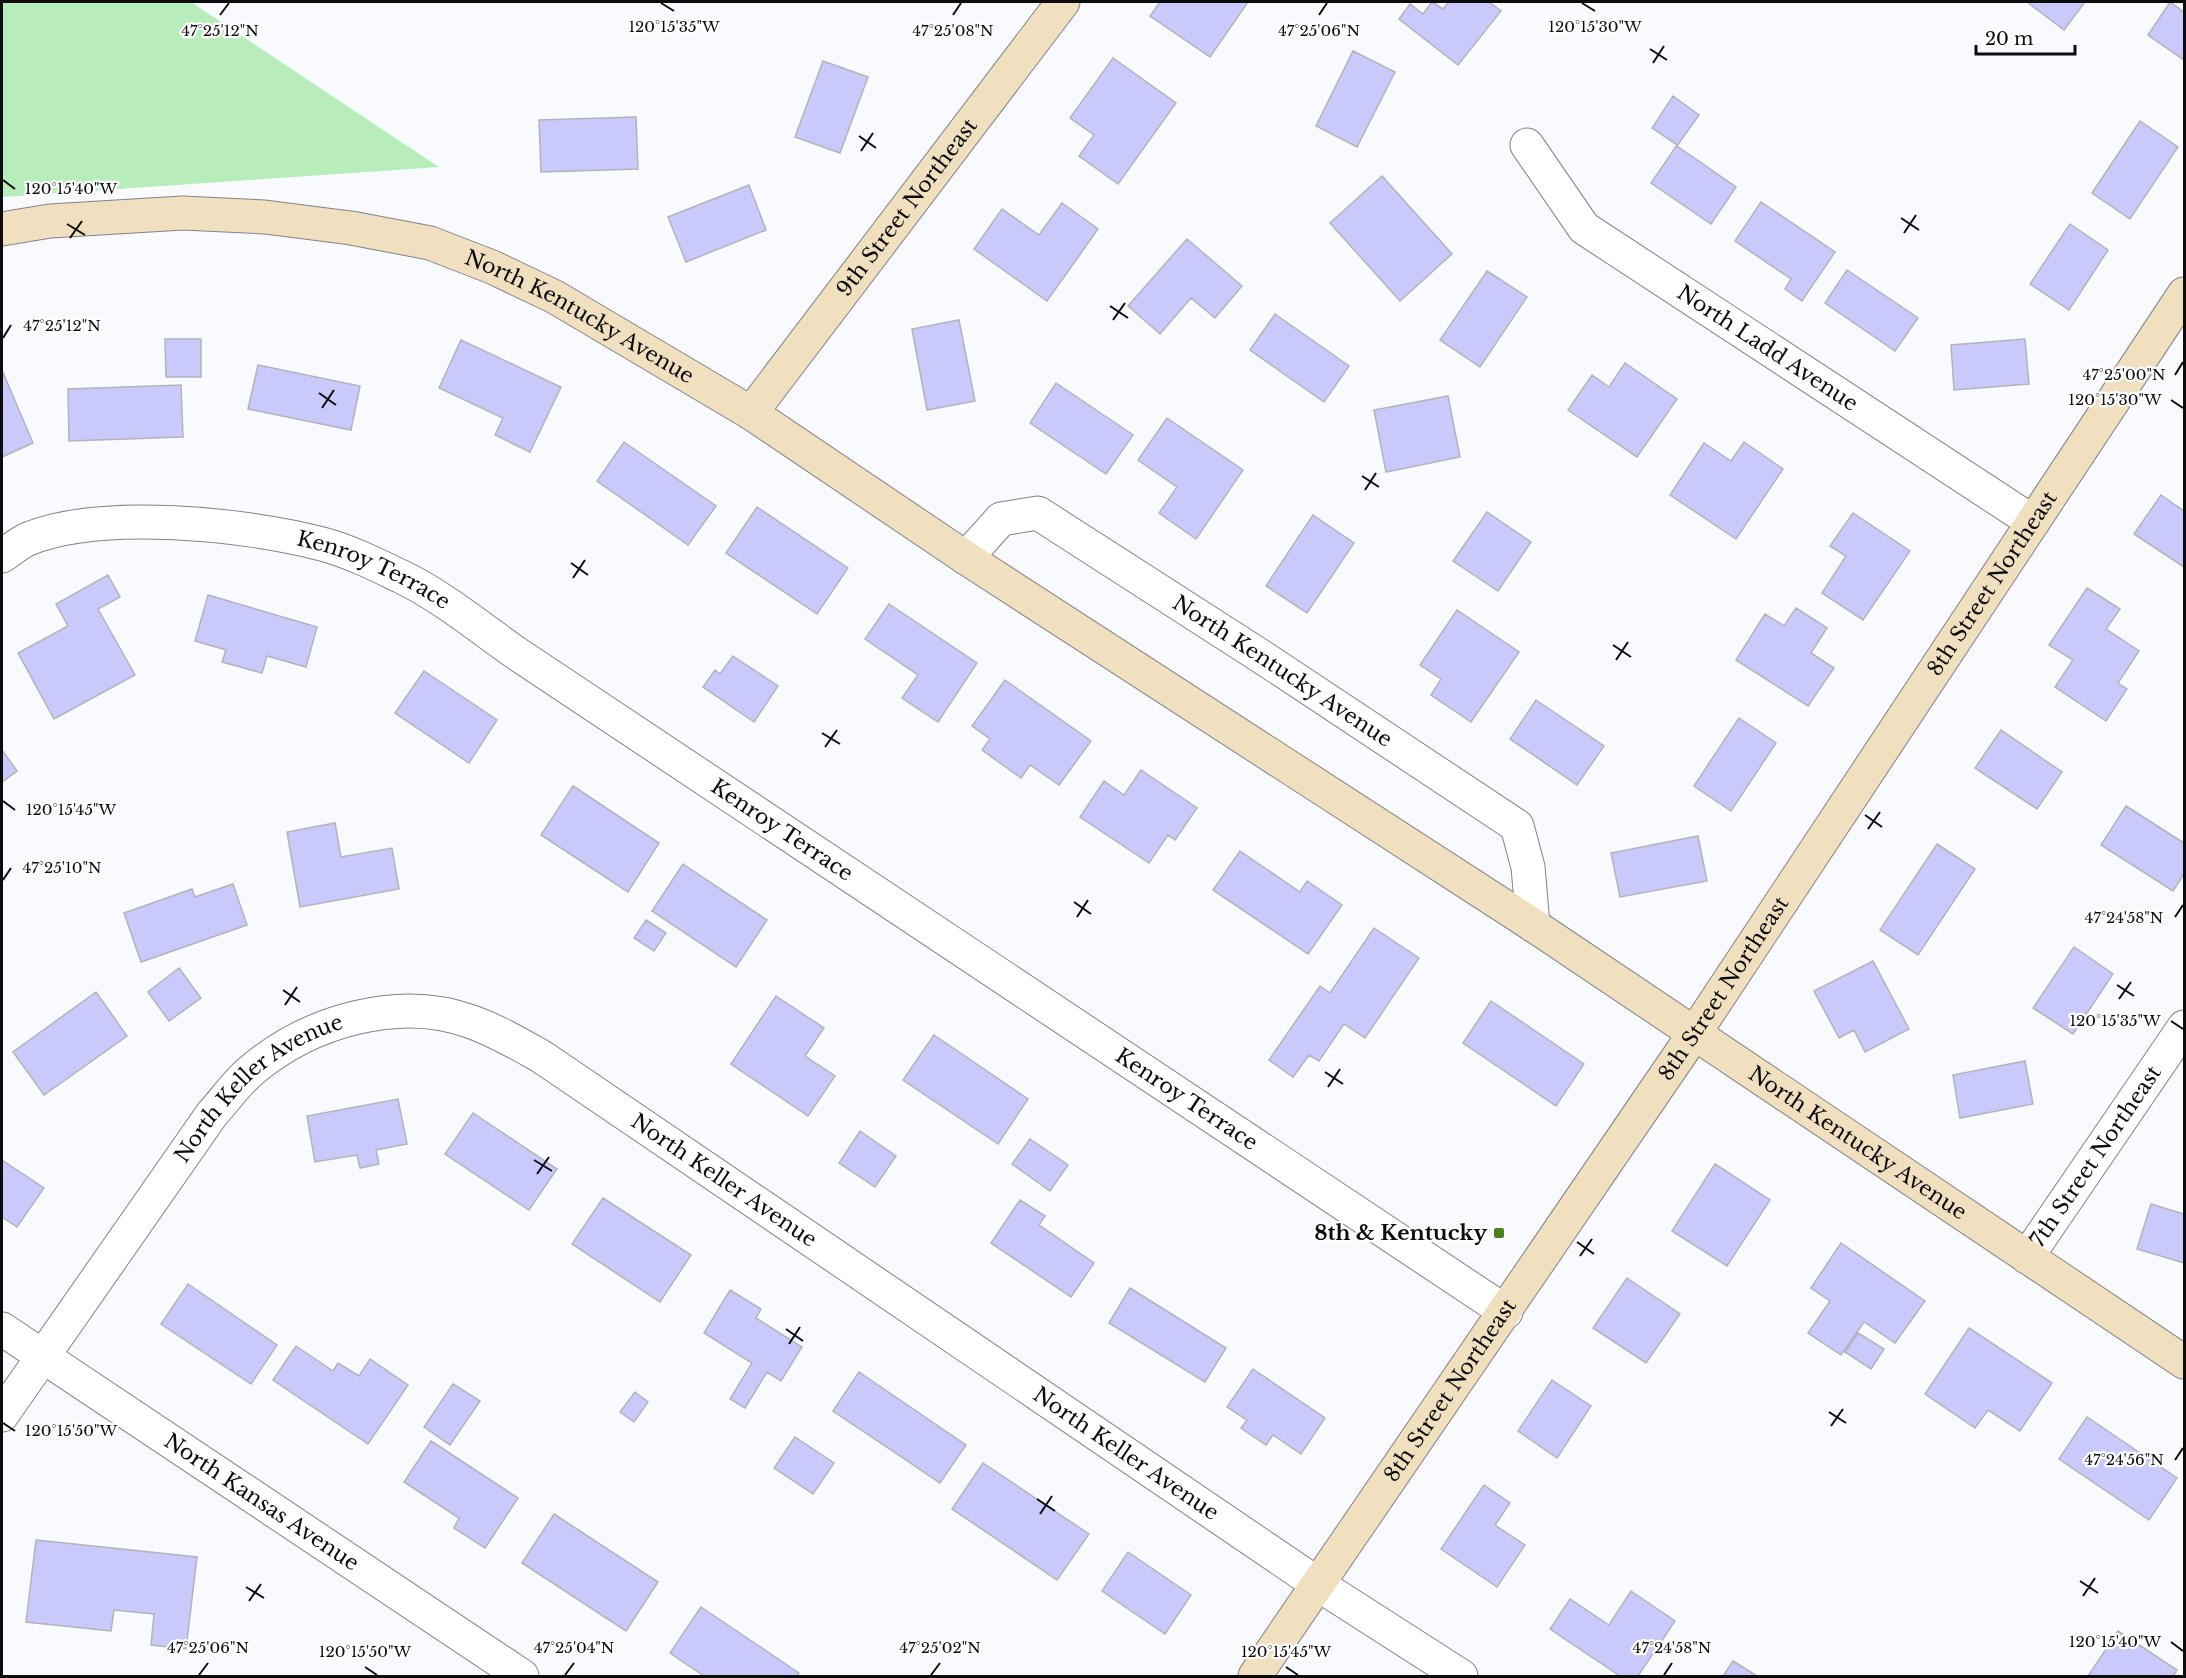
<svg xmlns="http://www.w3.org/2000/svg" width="2186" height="1678" viewBox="0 0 2186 1678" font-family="'Libre Baskerville',serif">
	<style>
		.green { fill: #b7edba }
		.building { fill: #c9c9fc; stroke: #b3b3ba; stroke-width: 1.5 }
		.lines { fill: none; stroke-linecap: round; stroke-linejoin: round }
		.street-casing { stroke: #808389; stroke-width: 35 }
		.secondary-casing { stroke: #808389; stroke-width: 35 }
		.street { stroke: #fff; stroke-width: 33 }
		.secondary { stroke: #f0e0bf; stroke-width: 33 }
		.ticks { fill: none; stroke: #0c0c0f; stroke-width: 2 }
		.poi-dot { fill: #49821c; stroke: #fff; stroke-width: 2 }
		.labels { text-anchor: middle; stroke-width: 4.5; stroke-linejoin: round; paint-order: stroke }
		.street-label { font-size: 21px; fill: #0c0c0f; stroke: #fff }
		.poi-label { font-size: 21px; font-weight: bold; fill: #0c0c0f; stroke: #fff; text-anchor: end }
		.ticks-label { font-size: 15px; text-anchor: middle; fill: #0c0c0f; stroke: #fff; stroke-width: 4.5; stroke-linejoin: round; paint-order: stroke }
	</style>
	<rect width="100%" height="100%" fill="#f8fafe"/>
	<path class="green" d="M 2,2 L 191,2 L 439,167 L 2,197 Z"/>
	<path class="building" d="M 1160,2 L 1248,2 L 1210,57 L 1150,16 Z
		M 1432,2 L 1443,9 L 1449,2 L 1489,2 L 1501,11 L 1458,65 L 1399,19 L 1410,4 L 1423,14 Z
		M 2027,2 L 2085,2 L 2064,30 Z
		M 2170,2 L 2184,12 L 2184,60 L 2148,35 Z
		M 1353,51 L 1395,72 L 1357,147 L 1316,126 Z
		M 1113,58 L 1176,103 L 1118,184 L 1079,156 L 1094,135 L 1070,118 Z
		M 823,61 L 868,77 L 840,153 L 795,137 Z
		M 1673,96 L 1699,115 L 1677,146 L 1736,187 L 1711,224 L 1651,183 L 1677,145 L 1652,128 Z
		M 636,117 L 638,169 L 541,172 L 539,120 Z
		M 2140,121 L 2178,147 L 2130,219 L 2092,193 Z
		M 1382,176 L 1452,254 L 1400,301 L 1330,223 Z
		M 749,185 L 766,230 L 686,262 L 668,217 Z
		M 1761,202 L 1835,252 L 1802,301 L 1785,289 L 1791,279 L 1735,241 Z
		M 1062,203 L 1098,229 L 1047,301 L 974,249 L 1002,209 L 1039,235 Z
		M 2070,224 L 2108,250 L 2069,310 L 2030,284 Z
		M 1187,239 L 1242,286 L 1215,318 L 1191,298 L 1160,334 L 1128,306 Z
		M 1847,270 L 1918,318 L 1895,351 L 1825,303 Z
		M 1487,271 L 1527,297 L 1480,367 L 1440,340 Z
		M 1275,314 L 1349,366 L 1324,402 L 1250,350 Z
		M 959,320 L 975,401 L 927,410 L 912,329 Z
		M 165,339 L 201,339 L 201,377 L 166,377 Z
		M 2025,339 L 2029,384 L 1954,390 L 1951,345 Z
		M 461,340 L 561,387 L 530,452 L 495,435 L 503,418 L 439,388 Z
		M 1625,363 L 1677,399 L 1637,457 L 1568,410 L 1592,375 L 1609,387 Z
		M 258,365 L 360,386 L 351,430 L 248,409 Z
		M 2,370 L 33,443 L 2,457 Z
		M 1056,383 L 1133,435 L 1106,474 L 1030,423 Z
		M 181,385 L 183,437 L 69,441 L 68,389 Z
		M 1448,396 L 1460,457 L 1386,472 L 1374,410 Z
		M 1167,418 L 1243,470 L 1196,539 L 1159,513 L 1177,487 L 1138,460 Z
		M 624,442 L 716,506 L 688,545 L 597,481 Z
		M 1744,442 L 1783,469 L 1736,539 L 1670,495 L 1704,443 L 1731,461 Z
		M 2161,495 L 2184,511 L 2184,567 L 2134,534 Z
		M 757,507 L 848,568 L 817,614 L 726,553 Z
		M 1487,512 L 1531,542 L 1498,591 L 1453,561 Z
		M 1853,513 L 1910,551 L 1863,620 L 1822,593 L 1846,556 L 1830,546 Z
		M 1313,515 L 1354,543 L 1307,613 L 1266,586 Z
		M 108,575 L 120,597 L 98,609 L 135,675 L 54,719 L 18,653 L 68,626 L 56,604 Z
		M 2087,588 L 2120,609 L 2106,629 L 2139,651 L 2118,683 L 2127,689 L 2106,721 L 2055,687 L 2073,660 L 2049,645 Z
		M 208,595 L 317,627 L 306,667 L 267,656 L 262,673 L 222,662 L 226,650 L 195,641 Z
		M 889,604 L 977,663 L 938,722 L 902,698 L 918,675 L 865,639 Z
		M 1796,608 L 1827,628 L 1811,653 L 1834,668 L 1808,706 L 1736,660 L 1765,614 L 1784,626 Z
		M 1457,610 L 1519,652 L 1471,722 L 1431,695 L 1441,679 L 1420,665 Z
		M 733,656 L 778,686 L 754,722 L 703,687 L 715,670 L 720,674 Z
		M 424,671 L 497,720 L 469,763 L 395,713 Z
		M 1005,680 L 1091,741 L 1059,785 L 1030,765 L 1021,778 L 982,750 L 990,739 L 972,726 Z
		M 1536,700 L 1604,746 L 1577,785 L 1510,739 Z
		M 1739,718 L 1776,743 L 1731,811 L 1694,786 Z
		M 2001,730 L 2062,772 L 2037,809 L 1975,768 Z
		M 2,750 L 17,771 L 2,782 Z
		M 1141,770 L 1197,808 L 1175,840 L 1168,835 L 1149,863 L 1080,817 L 1104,781 L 1124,795 Z
		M 573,786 L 659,843 L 628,892 L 541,835 Z
		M 2126,806 L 2184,843 L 2184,874 L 2173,891 L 2101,845 Z
		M 335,823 L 341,857 L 392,848 L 399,889 L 300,907 L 287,832 Z
		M 1698,836 L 1707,881 L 1620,897 L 1611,853 Z
		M 1937,844 L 1975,869 L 1918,955 L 1880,930 Z
		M 1240,851 L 1300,892 L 1307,881 L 1342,905 L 1308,954 L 1213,890 Z
		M 683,864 L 767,920 L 736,967 L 652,911 Z
		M 233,884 L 247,925 L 141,962 L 124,913 L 192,889 L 195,897 Z
		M 646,920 L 666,933 L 654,951 L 634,938 Z
		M 1374,928 L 1419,958 L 1365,1038 L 1344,1024 L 1319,1061 L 1309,1055 L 1293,1077 L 1269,1060 L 1320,986 L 1330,993 Z
		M 2074,947 L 2113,974 L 2073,1034 L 2033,1008 Z
		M 1873,961 L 1909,1029 L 1865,1052 L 1854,1030 L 1839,1038 L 1814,991 Z
		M 179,968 L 201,998 L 169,1021 L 148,992 Z
		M 96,992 L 127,1036 L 44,1095 L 13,1052 Z
		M 776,996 L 824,1028 L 805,1056 L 835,1076 L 808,1116 L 731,1064 Z
		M 1491,1001 L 1584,1064 L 1556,1106 L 1463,1043 Z
		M 934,1035 L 1028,1099 L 998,1144 L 903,1080 Z
		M 2025,1061 L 2033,1104 L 1960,1118 L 1953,1075 Z
		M 398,1099 L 407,1144 L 376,1150 L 379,1164 L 360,1168 L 357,1155 L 315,1162 L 307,1116 Z
		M 473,1113 L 557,1169 L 529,1210 L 445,1154 Z
		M 860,1131 L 896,1156 L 875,1187 L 839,1163 Z
		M 1030,1139 L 1068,1165 L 1050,1191 L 1012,1164 Z
		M 2,1160 L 44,1188 L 17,1227 L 2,1217 Z
		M 1715,1164 L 1770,1200 L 1727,1266 L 1672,1231 Z
		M 603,1198 L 691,1255 L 660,1302 L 572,1244 Z
		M 1020,1200 L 1045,1216 L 1039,1225 L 1094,1263 L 1071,1297 L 991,1243 Z
		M 2151,1204 L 2184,1214 L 2184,1263 L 2137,1249 Z
		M 1841,1243 L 1925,1301 L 1895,1343 L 1864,1322 L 1841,1355 L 1808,1333 L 1830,1301 L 1811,1288 Z
		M 1627,1278 L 1680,1314 L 1646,1363 L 1593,1328 Z
		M 188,1284 L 277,1345 L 251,1384 L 161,1324 Z
		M 1130,1288 L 1226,1348 L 1205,1382 L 1109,1323 Z
		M 730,1290 L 761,1309 L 756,1318 L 802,1347 L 781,1381 L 767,1372 L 745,1408 L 730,1399 L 752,1363 L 704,1333 Z
		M 1969,1328 L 2052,1383 L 2020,1431 L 1988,1410 L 1975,1428 L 1925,1394 Z
		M 1858,1333 L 1884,1349 L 1871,1369 L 1845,1352 Z
		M 296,1346 L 333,1371 L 338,1363 L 359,1376 L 370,1359 L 408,1385 L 368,1444 L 273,1380 Z
		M 1253,1369 L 1325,1418 L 1301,1454 L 1273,1435 L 1266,1445 L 1241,1428 L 1247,1420 L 1227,1407 Z
		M 859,1372 L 966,1445 L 940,1483 L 833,1411 Z
		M 1552,1380 L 1591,1406 L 1557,1458 L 1518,1431 Z
		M 453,1384 L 480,1401 L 450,1445 L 424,1427 Z
		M 635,1392 L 648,1402 L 634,1422 L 620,1412 Z
		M 2087,1417 L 2177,1478 L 2149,1520 L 2059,1459 Z
		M 795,1437 L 834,1463 L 813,1494 L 774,1468 Z
		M 431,1441 L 518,1498 L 485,1548 L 454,1528 L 459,1518 L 404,1482 Z
		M 983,1463 L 1089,1534 L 1057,1580 L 952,1509 Z
		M 1484,1485 L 1510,1503 L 1495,1525 L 1525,1545 L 1497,1587 L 1441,1549 Z
		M 554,1514 L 658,1582 L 626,1631 L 522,1563 Z
		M 36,1540 L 197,1557 L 186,1649 L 151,1645 L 154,1614 L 114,1610 L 111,1631 L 26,1622 Z
		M 1128,1552 L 1191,1595 L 1165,1634 L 1102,1591 Z
		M 1631,1591 L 1675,1621 L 1638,1676 L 1620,1676 L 1550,1629 L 1570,1599 L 1609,1625 Z
		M 701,1607 L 799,1673 L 796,1676 L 704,1676 L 670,1653 Z
		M 2118,1631 L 2177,1670 L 2173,1676 L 2088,1676 Z
		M 1733,1661 L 1757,1676 L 1723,1676 Z"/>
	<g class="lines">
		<g class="street-casing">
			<g id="street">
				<path id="s1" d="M 1527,145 L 1584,228 L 2033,522"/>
				<path id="s2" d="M 2,556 C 10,551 19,543 28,539 C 102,509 246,524 322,544 C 349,551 377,565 402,577 C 443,597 479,627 516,653 L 1506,1312"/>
				<path id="s3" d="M 966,558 L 1001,519 L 1038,513 L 1262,657 L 1517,826 L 1528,867 L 1533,925"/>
				<path id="s4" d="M 2027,1257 L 2184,1027"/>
				<path id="s5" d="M 2,1329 L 522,1676"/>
				<path id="s6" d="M 2,1415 L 212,1114 C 225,1100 237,1082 252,1070 C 310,1021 399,995 472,1022 C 497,1031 519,1044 542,1057 L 1319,1585 L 1461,1676"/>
			</g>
		</g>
		<g class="secondary-casing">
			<g id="secondary">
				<path id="s7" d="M 2,229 L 50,221 L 183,213 L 265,217 L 351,228 L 430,243 L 492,267 L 555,297 L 751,413 L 966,558 L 1533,925 L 2184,1362"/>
				<path id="s8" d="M 751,413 L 1063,2"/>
				<path id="s9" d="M 1255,1676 L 1694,1034 L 2184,294"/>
			</g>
		</g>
		<use href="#street" class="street"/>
		<use href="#secondary" class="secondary"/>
	</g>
	<path class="ticks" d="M 661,3 L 674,11M 1582,3 L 1595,11M 220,15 L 229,3M 953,15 L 961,3M 1319,15 L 1327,3M 1650,49 L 1667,60M 1653,63 L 1664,46M 859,136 L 876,148M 861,151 L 873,133M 3,180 L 15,189M 1901,218 L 1919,230M 67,224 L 85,235M 1904,233 L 1916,215M 70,238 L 82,221M 1110,306 L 1128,318M 1113,320 L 1125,303M 3,338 L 11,325M 2175,375 L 2183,362M 319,393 L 336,405M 2171,400 L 2183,408M 322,408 L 334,390M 1362,476 L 1379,487M 1365,490 L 1376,473M 571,563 L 588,575M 573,578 L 585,560M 1613,645 L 1631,657M 1616,660 L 1628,642M 822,733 L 840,744M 825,747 L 837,730M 3,801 L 15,810M 1865,815 L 1882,827M 1868,829 L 1880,812M 3,880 L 11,868M 1074,902 L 1091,914M 1077,917 L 1088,900M 2175,917 L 2183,905M 2117,985 L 2134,996M 283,990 L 300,1002M 2119,999 L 2131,982M 285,1005 L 297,987M 2171,1021 L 2183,1029M 1325,1072 L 1343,1084M 1328,1087 L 1340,1069M 534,1160 L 552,1171M 537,1174 L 549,1157M 1577,1242 L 1594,1254M 1580,1256 L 1592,1239M 786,1329 L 803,1341M 789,1344 L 800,1327M 1829,1412 L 1846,1423M 3,1423 L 15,1431M 1831,1426 L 1843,1409M 2175,1460 L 2183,1448M 1037,1499 L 1055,1511M 1040,1514 L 1052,1496M 2080,1581 L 2098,1593M 246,1587 L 264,1598M 2083,1596 L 2095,1578M 249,1601 L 261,1584M 2171,1642 L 2183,1651M 365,1667 L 377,1675M 1286,1667 L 1298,1675M 199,1675 L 208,1663M 565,1675 L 574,1663M 931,1675 L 940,1663M 1664,1675 L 1672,1663"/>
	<rect class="poi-dot" x="1493" y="1227" width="12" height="12" rx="3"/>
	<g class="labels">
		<g class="street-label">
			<text dy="7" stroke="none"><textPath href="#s8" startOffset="258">9th Street Northeast</textPath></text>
			<text dy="7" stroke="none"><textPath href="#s7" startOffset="598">North Kentucky Avenue</textPath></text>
			<text dy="7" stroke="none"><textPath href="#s1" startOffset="320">North Ladd Avenue</textPath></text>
			<text dy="7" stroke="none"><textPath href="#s2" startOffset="386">Kenroy Terrace</textPath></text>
			<text dy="7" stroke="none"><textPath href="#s9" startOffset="1318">8th Street Northeast</textPath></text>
			<text dy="7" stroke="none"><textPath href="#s3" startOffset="381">North Kentucky Avenue</textPath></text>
			<text dy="7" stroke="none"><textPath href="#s2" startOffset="872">Kenroy Terrace</textPath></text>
			<text dy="7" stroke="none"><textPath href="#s9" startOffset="832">8th Street Northeast</textPath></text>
			<text dy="7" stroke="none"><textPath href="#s6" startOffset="420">North Keller Avenue</textPath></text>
			<text dy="7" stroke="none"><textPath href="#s2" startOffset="1358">Kenroy Terrace</textPath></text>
			<text dy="7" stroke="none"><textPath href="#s7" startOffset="2121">North Kentucky Avenue</textPath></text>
			<text dy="7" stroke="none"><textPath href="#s4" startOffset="122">7th Street Northeast</textPath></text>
			<text dy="7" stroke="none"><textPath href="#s6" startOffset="960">North Keller Avenue</textPath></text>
			<text dy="7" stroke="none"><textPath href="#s9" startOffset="346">8th Street Northeast</textPath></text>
			<text dy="7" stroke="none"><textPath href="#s6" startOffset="1446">North Keller Avenue</textPath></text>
			<text dy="7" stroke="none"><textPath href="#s5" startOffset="312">North Kansas Avenue</textPath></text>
		</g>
		<g class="poi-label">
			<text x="1487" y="1240">8th &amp; Kentucky</text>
		</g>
	</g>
	<g class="ticks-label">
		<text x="674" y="32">120°15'35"W</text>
		<text x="1595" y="32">120°15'30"W</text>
		<text x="1319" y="36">47°25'06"N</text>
		<text x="220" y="36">47°25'12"N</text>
		<text x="953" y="36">47°25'08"N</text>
		<text x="71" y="194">120°15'40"W</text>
		<text x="62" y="331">47°25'12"N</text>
		<text x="2124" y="380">47°25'00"N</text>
		<text x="2115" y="405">120°15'30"W</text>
		<text x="71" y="815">120°15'45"W</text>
		<text x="62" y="873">47°25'10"N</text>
		<text x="2124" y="923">47°24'58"N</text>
		<text x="2115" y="1026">120°15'35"W</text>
		<text x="71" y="1436">120°15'50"W</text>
		<text x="2124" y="1465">47°24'56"N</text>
		<text x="2115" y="1647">120°15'40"W</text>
		<text x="208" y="1653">47°25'06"N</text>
		<text x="574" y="1653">47°25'04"N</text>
		<text x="940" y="1653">47°25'02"N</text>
		<text x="1672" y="1653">47°24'58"N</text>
		<text x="365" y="1657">120°15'50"W</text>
		<text x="1286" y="1657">120°15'45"W</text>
	</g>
	<rect width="2186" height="1678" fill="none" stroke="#0c0c0f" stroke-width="6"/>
	<path d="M1976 45v9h99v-9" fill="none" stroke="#0c0c0f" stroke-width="3"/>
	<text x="1985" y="45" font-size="18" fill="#0c0c0f" stroke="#ffffff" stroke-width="4.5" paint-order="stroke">20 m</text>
</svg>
